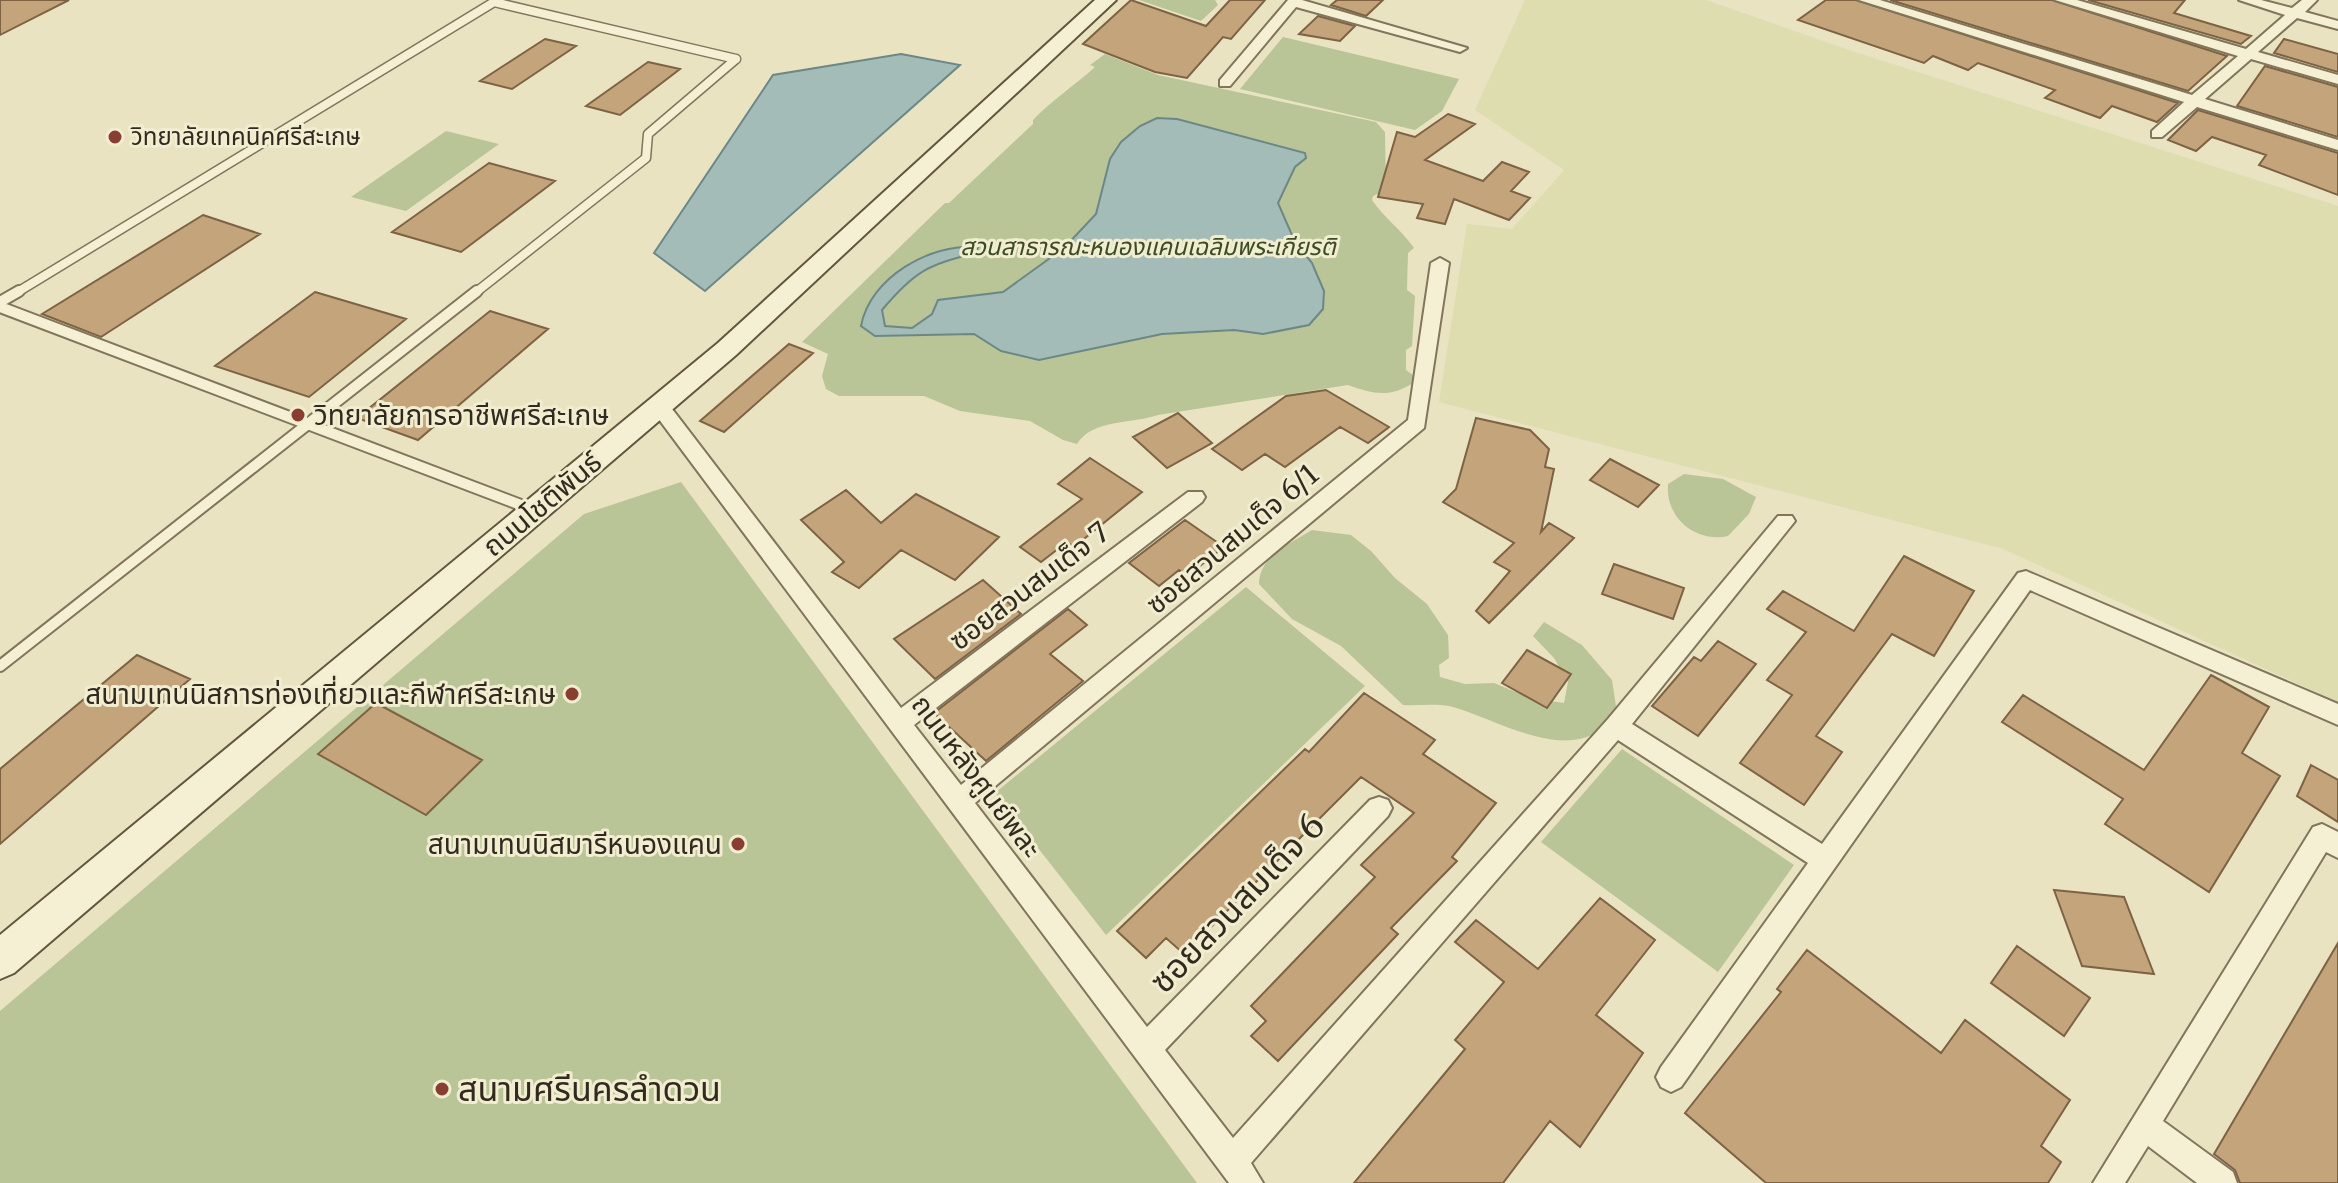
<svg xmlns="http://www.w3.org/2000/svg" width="2338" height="1183" viewBox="0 0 2338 1183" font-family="Merriweather,'Noto Sans Thai',serif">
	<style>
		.farmland { fill: #deddb0 }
		.green { fill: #b9c597 }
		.water { fill: #a4bcb8; stroke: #6c8886; stroke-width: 2 }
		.building { fill: #c3a47b; stroke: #7d6343; stroke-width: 2 }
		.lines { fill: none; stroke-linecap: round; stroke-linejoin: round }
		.lane-far1-casing { stroke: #81755b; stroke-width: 11 }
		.lane-casing { stroke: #81755b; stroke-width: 14 }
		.street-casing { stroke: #81755b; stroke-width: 4 }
		.secondary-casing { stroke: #62563e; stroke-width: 4 }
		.lane-far1 { stroke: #f5f0d4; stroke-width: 8 }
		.lane { stroke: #f5f0d4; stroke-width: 10 }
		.street { fill: #f5f0d4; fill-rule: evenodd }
		.secondary { fill: #f5f0d4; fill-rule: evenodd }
		.poi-dot { fill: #8a3e31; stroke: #f1edd0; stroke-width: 3 }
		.labels { text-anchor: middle; stroke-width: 6; stroke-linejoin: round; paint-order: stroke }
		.far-poi-label { font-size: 24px; fill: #322a1e; stroke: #f1edd0; text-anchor: start }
		.far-park-label { font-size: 24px; font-style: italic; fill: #3d4c26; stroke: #f1edd0 }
		.poi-label { font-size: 28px; fill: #322a1e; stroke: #f1edd0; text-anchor: end }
		.street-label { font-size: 28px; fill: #322a1e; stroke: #f1edd0 }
		.near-street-label { font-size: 34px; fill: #322a1e; stroke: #f1edd0 }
		.near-poi-label { font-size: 34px; fill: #322a1e; stroke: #f1edd0; text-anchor: start }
	</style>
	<rect width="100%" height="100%" fill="#e9e3c2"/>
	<path class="farmland" d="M 1525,0 L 1706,0 L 1852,51 L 2338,206 L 2338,702 L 2003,549 L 1439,402 L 1467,224 L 1512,229 L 1564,170 L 1475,110 Z"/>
	<path class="green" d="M 1139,0 L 1215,0 L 1218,5 L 1201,21 Z
		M 1283,37 L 1459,79 L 1442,111 L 1415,130 L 1240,89 Z
		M 1105,54 L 1158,75 L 1376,122 L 1385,132 L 1386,190 L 1373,196 L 1372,200 C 1385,219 1400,228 1414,248 L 1408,253 L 1407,290 L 1415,296 L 1412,346 L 1406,350 L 1406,370 L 1413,375 L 1413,383 C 1390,398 1373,394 1348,385 L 1158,415 C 1132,424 1092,419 1077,444 L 1063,440 L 1030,421 L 960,411 L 924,396 L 839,396 L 826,389 L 822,376 L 828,354 L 802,342 L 945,203 L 949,203 L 1033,124 L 1033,120 C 1052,100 1074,86 1095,67 L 1090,65 Z
		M 446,131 L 499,144 L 406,211 L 351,197 Z
		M 1684,474 L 1723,479 L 1756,497 L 1749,514 L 1728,536 C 1696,543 1665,518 1668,484 Z
		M 681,482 L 1197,1183 L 0,1183 L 0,1011 L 584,514 Z
		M 1312,530 L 1351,535 L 1371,551 L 1395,578 L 1427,604 L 1448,635 L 1449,658 L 1439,665 L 1440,677 L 1465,684 L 1494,683 L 1530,698 L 1564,703 L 1568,682 L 1554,658 L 1533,636 L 1544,622 L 1582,645 L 1612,680 L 1617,713 C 1578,771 1502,721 1453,707 C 1438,703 1419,706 1403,705 L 1341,646 L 1292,619 L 1259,584 C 1259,556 1291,543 1312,530 Z
		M 1246,587 L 1365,686 L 1106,935 L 995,793 Z
		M 1622,749 L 1794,865 L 1718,972 L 1541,842 Z"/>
	<path class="water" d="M 901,54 L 960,65 L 705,291 L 654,253 L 773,75 Z
		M 1157,118 L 1177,119 L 1305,153 L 1306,158 L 1295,167 L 1278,203 L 1295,242 L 1312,263 L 1324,291 L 1323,309 L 1309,325 L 1263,334 L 1234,330 L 1162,334 L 1039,360 L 1001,351 L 974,334 L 875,336 L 861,326 C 870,277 931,243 978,247 L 976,253 C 927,265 915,271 882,310 L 885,326 L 912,328 L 932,314 L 938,300 L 1003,292 L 1064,248 L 1096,214 L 1110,159 L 1121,142 L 1140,126 Z"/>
	<path class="building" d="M 0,0 L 69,0 L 0,35 Z
		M 1131,0 L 1206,26 L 1230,0 L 1265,0 L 1231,39 L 1223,37 L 1187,78 L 1155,72 L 1083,44 Z
		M 1337,0 L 1383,0 L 1366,16 L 1331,5 Z
		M 1826,0 L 1856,0 L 2178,103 L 2157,122 L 2112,106 L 2100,118 L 2045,98 L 2055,90 L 1978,63 L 1968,70 L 1933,56 L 1924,63 L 1798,20 Z
		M 1890,0 L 2052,0 L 2227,56 L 2188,91 Z
		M 2088,0 L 2185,0 L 2174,13 L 2251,36 L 2241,44 Z
		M 1318,16 L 1355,26 L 1340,41 L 1299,34 Z
		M 545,39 L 576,46 L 512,89 L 480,81 Z
		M 2284,39 L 2338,54 L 2338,72 L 2274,53 Z
		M 648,62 L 680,69 L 620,115 L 586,106 Z
		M 2265,66 L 2338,87 L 2338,137 L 2237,106 Z
		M 2198,110 L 2338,153 L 2338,195 L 2259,165 L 2266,155 L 2212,137 L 2196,151 L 2168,140 Z
		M 1448,114 L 1475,124 L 1425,160 L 1483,181 L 1502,162 L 1529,172 L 1511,191 L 1530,198 L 1509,220 L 1454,199 L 1445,224 L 1417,218 L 1423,204 L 1378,197 L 1397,132 L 1415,137 Z
		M 489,163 L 555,181 L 461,252 L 392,232 Z
		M 203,215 L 260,234 L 101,337 L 42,314 Z
		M 315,292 L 406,319 L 309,397 L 215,366 Z
		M 490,311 L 548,329 L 418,440 L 357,418 Z
		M 789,344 L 813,353 L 724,432 L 700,421 Z
		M 1326,390 L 1389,427 L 1368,443 L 1340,427 L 1285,467 L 1265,454 L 1242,470 L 1212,449 L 1286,396 Z
		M 1178,413 L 1212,443 L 1167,468 L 1133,437 Z
		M 1476,418 L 1530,430 L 1549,449 L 1545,467 L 1554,469 L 1541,532 L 1549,523 L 1574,538 L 1489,623 L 1476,611 L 1510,571 L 1494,562 L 1514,543 L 1443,502 L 1456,489 Z
		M 1090,458 L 1142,492 L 1074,547 L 1067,542 L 1041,562 L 1020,547 L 1082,499 L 1058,484 Z
		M 1610,459 L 1659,485 L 1638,507 L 1590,480 Z
		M 846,490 L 881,523 L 916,494 L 999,537 L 955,580 L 901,550 L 859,588 L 832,572 L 844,562 L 801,520 Z
		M 1185,520 L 1224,547 L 1187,576 L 1179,570 L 1159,586 L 1129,563 Z
		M 1904,556 L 1974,591 L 1934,656 L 1892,634 L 1816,736 L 1842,752 L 1804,805 L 1740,763 L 1792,695 L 1767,680 L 1806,632 L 1767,609 L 1783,591 L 1854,631 Z
		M 1614,564 L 1684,588 L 1673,619 L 1602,594 Z
		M 983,580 L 1021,614 L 935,679 L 894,639 Z
		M 1068,609 L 1087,625 L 1050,654 L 1083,681 L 986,761 L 934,713 Z
		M 1718,641 L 1756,664 L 1698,736 L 1652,706 L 1694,657 L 1701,661 Z
		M 1527,650 L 1571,674 L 1547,708 L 1502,683 Z
		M 137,655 L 190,679 L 0,844 L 0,769 Z
		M 2211,675 L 2269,707 L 2242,753 L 2280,776 L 2209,892 L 2105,824 L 2123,799 L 2002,722 L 2023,695 L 2144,770 Z
		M 1364,693 L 1435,740 L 1423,754 L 1496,803 L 1452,857 L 1457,861 L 1391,928 L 1398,934 L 1278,1061 L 1251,1036 L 1266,1021 L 1251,1006 L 1375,877 L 1361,865 L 1414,813 L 1361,777 L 1184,954 L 1166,938 L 1146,958 L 1117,931 L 1305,749 L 1309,752 Z
		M 376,703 L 482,760 L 426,815 L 318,754 Z
		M 2311,765 L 2338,780 L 2338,822 L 2297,796 Z
		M 2054,890 L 2124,897 L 2154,974 L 2082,966 Z
		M 1600,898 L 1655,940 L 1596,1015 L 1643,1053 L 1580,1147 L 1550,1121 L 1503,1183 L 1354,1183 L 1465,1049 L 1455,1040 L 1504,982 L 1455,942 L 1476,920 L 1538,969 Z
		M 2338,943 L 2338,1183 L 2240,1183 L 2235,1170 L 2214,1154 Z
		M 2017,946 L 2090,998 L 2064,1036 L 1991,983 Z
		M 1807,950 L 1941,1053 L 1965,1020 L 2070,1100 L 2041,1146 L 2061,1162 L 2048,1183 L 1766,1183 L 1685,1113 L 1781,992 L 1777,989 Z"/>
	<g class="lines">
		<g class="lane-far1-casing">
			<path id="lane-far1" d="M 16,293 L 494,2 L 736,59
				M 475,293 L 646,158 L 648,134 L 736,59"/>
		</g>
		<g class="lane-casing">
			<path id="lane" d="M 0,302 L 19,291
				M 0,307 L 534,510
				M 0,666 L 477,291"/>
		</g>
		<g class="street-casing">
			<path id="street" d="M 1288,0 L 1302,0 L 1467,48 L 1460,52 L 1296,7 L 1230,86 L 1220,86 L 1220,80 Z
				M 1859,0 L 1880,0 L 2192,95 L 2238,56 L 2055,0 L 2077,0 L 2246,49 L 2285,15 L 2239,0 L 2261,0 L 2292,8 L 2302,0 L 2317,0 L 2305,12 L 2338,21 L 2338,29 L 2297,18 L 2258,52 L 2338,75 L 2338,84 L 2251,59 L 2205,99 L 2338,140 L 2338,150 L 2197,107 L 2162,137 L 2152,137 L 2152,131 L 2184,102 Z
				M 1440,258 L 1449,263 L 1424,428 L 975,803 L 1147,1027 L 1370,800 L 1379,797 L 1388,800 L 1392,808 L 1388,816 L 1165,1050 L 1233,1138 L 1608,719 L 1778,516 L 1792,516 L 1795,521 L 1632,724 L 1822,844 L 2018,573 L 2026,571 L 2338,704 L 2338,725 L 2030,590 L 1681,1087 L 1671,1092 L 1661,1087 L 1656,1077 L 1661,1067 L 1808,863 L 1618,740 L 1251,1163 L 1263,1183 L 1229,1183 L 649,406 L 652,401 L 666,401 L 901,708 L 1188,492 L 1202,492 L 1205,497 L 1202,502 L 914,725 L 961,785 L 1408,420 L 1431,263 Z
				M 2322,824 L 2338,832 L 2338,858 L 2326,852 L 2163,1121 L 2233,1172 L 2237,1183 L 2197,1183 L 2148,1146 L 2125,1183 L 2093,1183 L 2313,827 Z"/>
		</g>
		<g class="secondary-casing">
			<path id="secondary" d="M 1095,0 L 1116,0 L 736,355 L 14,973 L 0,979 L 0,935 L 718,343 Z"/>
		</g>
		<use href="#lane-far1" class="lane-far1"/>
		<use href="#lane" class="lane"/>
		<use href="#street" class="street"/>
		<use href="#secondary" class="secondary"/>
	</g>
	<g class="poi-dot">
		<circle cx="115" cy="137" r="8"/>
		<circle cx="298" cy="415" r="8"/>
		<circle cx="572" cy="694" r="8"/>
		<circle cx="738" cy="844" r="8"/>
		<circle cx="442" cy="1089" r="8"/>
	</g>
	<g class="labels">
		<g class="far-poi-label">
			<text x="131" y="145">วิทยาลัยเทคนิคศรีสะเกษ</text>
		</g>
		<g class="far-park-label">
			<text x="1148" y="255">สวนสาธารณะหนองแคนเฉลิมพระเกียรติ</text>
		</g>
		<g class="poi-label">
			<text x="314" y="425" text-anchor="start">วิทยาลัยการอาชีพศรีสะเกษ</text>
			<text x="556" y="704">สนามเทนนิสการท่องเที่ยวและกีฬาศรีสะเกษ</text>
			<text x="722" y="854">สนามเทนนิสมารีหนองแคน</text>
		</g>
		<g class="street-label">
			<text transform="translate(542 504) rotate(-40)" y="10">ถนนโชติพันธ์</text>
			<text transform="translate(1232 539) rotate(-40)" y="10">ซอยสวนสมเด็จ 6/1</text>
			<text transform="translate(1029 586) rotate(-37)" y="10">ซอยสวนสมเด็จ 7</text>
			<text transform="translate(977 776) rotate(53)" y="10">ถนนหลังศูนย์พละ</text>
		</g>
		<g class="near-street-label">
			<text transform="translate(1237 903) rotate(-46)" y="12">ซอยสวนสมเด็จ 6</text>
		</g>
		<g class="near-poi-label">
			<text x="458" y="1101">สนามศรีนครลำดวน</text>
		</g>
	</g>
</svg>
